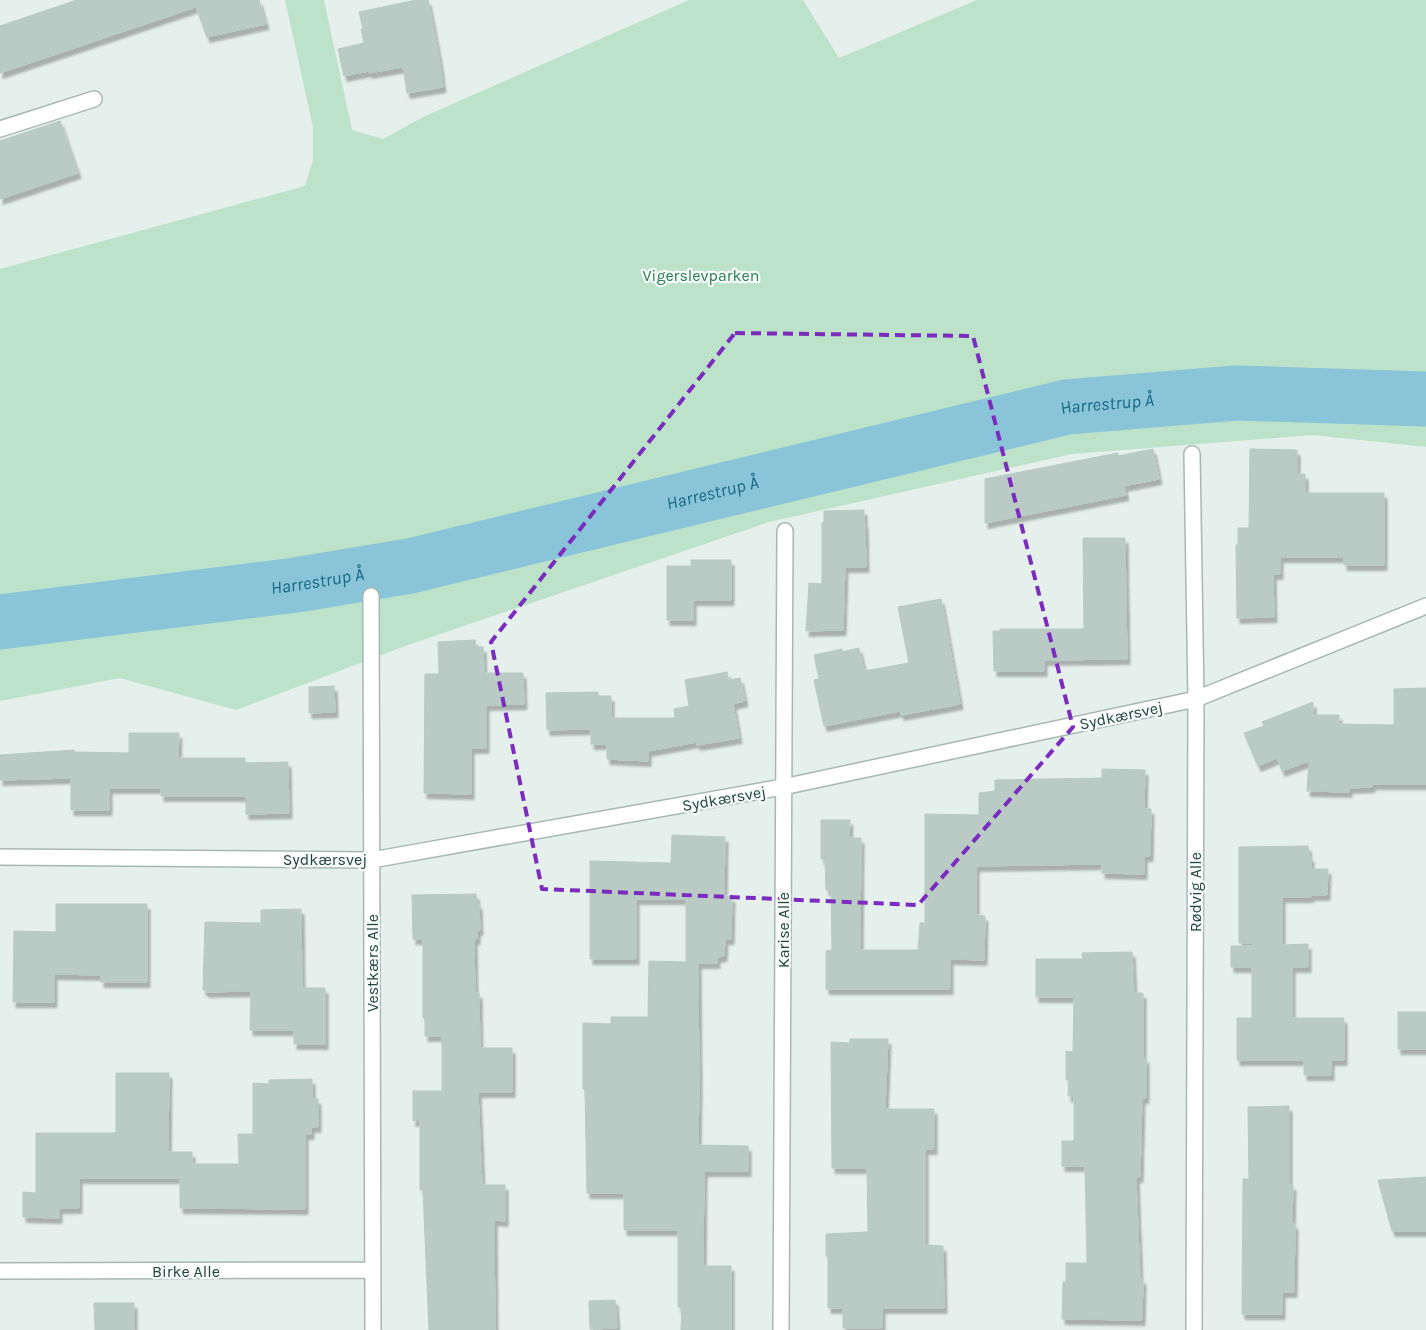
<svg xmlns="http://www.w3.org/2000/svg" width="1426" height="1330" viewBox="0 0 1426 1330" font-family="Karla,sans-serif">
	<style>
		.green { fill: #bce2ca }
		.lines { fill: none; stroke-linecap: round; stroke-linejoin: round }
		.river { stroke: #89c4d8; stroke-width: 55 }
		.building { fill: #bacac5; stroke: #b6cac3; filter: url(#shadow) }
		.minor-casing { stroke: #a7b8b3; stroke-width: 18 }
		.minor { stroke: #fff; stroke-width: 15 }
		.marked { fill: none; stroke: #7b2cbf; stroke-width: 4; stroke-dasharray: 10 6; stroke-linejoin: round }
		.labels { text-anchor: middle; stroke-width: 4.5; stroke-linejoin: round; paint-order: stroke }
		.park-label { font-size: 16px; fill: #287e51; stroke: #f6fbf9 }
		.street-label { font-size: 16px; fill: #22433d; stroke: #f6fbf9 }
		.water-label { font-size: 18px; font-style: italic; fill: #166885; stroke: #f6fbf9 }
	</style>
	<defs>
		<filter id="shadow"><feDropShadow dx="3" dy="5.5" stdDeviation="1" flood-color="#0004"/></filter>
	</defs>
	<rect width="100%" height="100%" fill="#e5efeb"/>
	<path class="green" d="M 285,0 L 324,0 L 352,130 L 383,139 L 425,116 L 689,0 L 803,0 L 839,58 L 977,0 L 1426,0 L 1426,447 L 1313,435 L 1072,454 L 769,522 L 405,646 L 236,710 L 120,678 L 0,701 L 0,269 L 305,186 L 313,160 L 313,127 Z"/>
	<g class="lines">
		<path class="river" id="s1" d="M 0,622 L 296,585 L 410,566 L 1067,407 L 1236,393 L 1426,399"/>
	</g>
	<path class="building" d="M 77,0 L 259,0 L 266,24 L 207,37 L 196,7 L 0,73 L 0,26 Z
		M 416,0 L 428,0 L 439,58 L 443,87 L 407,93 L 403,67 L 369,73 L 369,71 L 344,76 L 338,49 L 364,43 L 361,29 L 363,29 L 359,12 Z
		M 60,121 L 78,173 L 0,199 L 0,141 Z
		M 1153,449 L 1159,479 L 1124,486 L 1126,495 L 985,523 L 985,479 L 1118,453 L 1118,456 Z
		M 1250,449 L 1297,450 L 1297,474 L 1305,474 L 1305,493 L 1384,493 L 1384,565 L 1344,565 L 1344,557 L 1280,557 L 1280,574 L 1273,574 L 1274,617 L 1237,618 L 1236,545 L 1238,545 L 1238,528 L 1249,528 Z
		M 864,510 L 864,523 L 865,523 L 866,567 L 845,567 L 843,630 L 806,631 L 809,583 L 822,584 L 822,523 L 824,522 L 824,511 Z
		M 1083,538 L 1125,538 L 1127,659 L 1044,660 L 1044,671 L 994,671 L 993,631 L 1000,631 L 1000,629 L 1084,629 Z
		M 691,560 L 731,560 L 731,600 L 693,600 L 693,620 L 667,620 L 667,566 L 691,566 Z
		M 941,599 L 960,704 L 901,715 L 900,711 L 824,726 L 814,680 L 819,679 L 814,655 L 842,649 L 842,652 L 859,648 L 864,671 L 909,663 L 898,607 Z
		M 475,640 L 476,647 L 483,647 L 484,673 L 523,673 L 524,704 L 486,705 L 486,748 L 471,748 L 471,794 L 424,793 L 425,674 L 439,674 L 438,642 Z
		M 727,672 L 728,680 L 740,678 L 745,701 L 733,704 L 739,738 L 697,745 L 697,742 L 648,751 L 648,761 L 607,759 L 607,744 L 591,744 L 591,729 L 547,730 L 546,693 L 598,692 L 598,696 L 611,696 L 611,718 L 675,718 L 674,709 L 689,706 L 685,680 Z
		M 334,686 L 335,712 L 309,713 L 309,687 Z
		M 1426,688 L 1426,784 L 1372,784 L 1372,787 L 1349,788 L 1349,792 L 1307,791 L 1309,761 L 1282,771 L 1277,758 L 1258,766 L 1244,733 L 1264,726 L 1262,722 L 1313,702 L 1313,715 L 1339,715 L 1339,724 L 1394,725 L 1394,689 Z
		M 129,733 L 179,733 L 178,758 L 245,758 L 245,763 L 288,762 L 289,813 L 246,814 L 246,796 L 161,796 L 161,788 L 109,788 L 109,810 L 71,810 L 71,778 L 0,780 L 0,755 L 74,750 L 74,752 L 129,753 Z
		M 1102,769 L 1145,770 L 1144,809 L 1151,809 L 1150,856 L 1144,856 L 1144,874 L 1102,873 L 1102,864 L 976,866 L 976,915 L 985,916 L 984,960 L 950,959 L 950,989 L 826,989 L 826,951 L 832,950 L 831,890 L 826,890 L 825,859 L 821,859 L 821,820 L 850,820 L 849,838 L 861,838 L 860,950 L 918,950 L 920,923 L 925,923 L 925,814 L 979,815 L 979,793 L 995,791 L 995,780 L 1102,778 Z
		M 672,835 L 725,837 L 724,896 L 732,897 L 731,939 L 725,939 L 724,956 L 717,957 L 717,963 L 698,963 L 699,1088 L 698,1145 L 748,1146 L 748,1171 L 704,1171 L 703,1266 L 731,1266 L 731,1330 L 681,1330 L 682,1307 L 678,1307 L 678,1230 L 624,1230 L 624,1193 L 587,1193 L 585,1089 L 583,1089 L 583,1023 L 611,1024 L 611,1017 L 648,1017 L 649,961 L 686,962 L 686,899 L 636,899 L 636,959 L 590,959 L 590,861 L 671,863 Z
		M 1308,846 L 1309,857 L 1311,857 L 1311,869 L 1328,869 L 1327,895 L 1311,895 L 1311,897 L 1282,897 L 1282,945 L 1308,944 L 1308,967 L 1292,967 L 1292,1018 L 1344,1018 L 1344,1060 L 1331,1060 L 1331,1075 L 1304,1075 L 1304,1060 L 1237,1060 L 1237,1018 L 1252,1018 L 1252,967 L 1231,967 L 1231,946 L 1253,946 L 1253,943 L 1239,943 L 1239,847 Z
		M 476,894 L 477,904 L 479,904 L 480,930 L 477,930 L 477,939 L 474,939 L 475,993 L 479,993 L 480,1048 L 512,1048 L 512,1092 L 478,1092 L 482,1185 L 505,1185 L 505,1221 L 494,1220 L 495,1330 L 429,1330 L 423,1190 L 420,1190 L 420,1120 L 413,1121 L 413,1091 L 442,1091 L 442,1036 L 425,1036 L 425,1018 L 423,1018 L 423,939 L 413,939 L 412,895 Z
		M 56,904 L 147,904 L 147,982 L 101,982 L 101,975 L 54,974 L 54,1002 L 13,1002 L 14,931 L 56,932 Z
		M 301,909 L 302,988 L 325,988 L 325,1044 L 294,1044 L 294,1030 L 250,1030 L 251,991 L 206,992 L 206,990 L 203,990 L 205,922 L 261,923 L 261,910 Z
		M 1132,952 L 1134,993 L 1143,993 L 1143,1058 L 1146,1058 L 1146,1098 L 1142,1098 L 1140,1177 L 1136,1177 L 1140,1279 L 1143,1279 L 1142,1320 L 1062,1319 L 1063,1282 L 1066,1282 L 1066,1263 L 1087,1263 L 1085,1166 L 1062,1166 L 1062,1141 L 1074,1141 L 1074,1096 L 1068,1096 L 1069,1080 L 1066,1080 L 1066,1051 L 1073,1052 L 1074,997 L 1036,997 L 1036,959 L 1083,959 L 1082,953 Z
		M 1398,1012 L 1426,1012 L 1426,1049 L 1398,1049 Z
		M 850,1039 L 888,1039 L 885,1109 L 934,1109 L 934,1149 L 925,1149 L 925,1245 L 943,1246 L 944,1308 L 882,1308 L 882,1328 L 843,1328 L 843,1308 L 828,1308 L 828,1256 L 826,1256 L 826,1234 L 868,1232 L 867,1168 L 832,1168 L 831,1042 L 850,1043 Z
		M 116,1073 L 169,1073 L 168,1152 L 192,1152 L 192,1164 L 239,1164 L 238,1134 L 253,1134 L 253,1083 L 269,1084 L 269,1080 L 312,1079 L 312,1099 L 318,1099 L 318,1127 L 311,1127 L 311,1134 L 305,1134 L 305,1209 L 180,1208 L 180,1178 L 79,1178 L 79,1208 L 59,1208 L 59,1218 L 23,1217 L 23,1192 L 36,1193 L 36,1133 L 116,1133 Z
		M 1289,1106 L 1289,1185 L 1293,1185 L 1292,1224 L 1295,1224 L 1294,1292 L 1282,1292 L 1282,1314 L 1242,1314 L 1243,1179 L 1249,1179 L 1248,1107 Z
		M 1426,1177 L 1426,1231 L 1392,1231 L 1378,1180 Z
		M 615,1300 L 617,1328 L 590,1329 L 589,1301 Z
		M 94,1303 L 134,1303 L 134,1330 L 95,1330 Z"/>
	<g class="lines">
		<g class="minor-casing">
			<path id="minor" d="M 0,129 L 94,99
				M 1192,454 L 1196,699 L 1194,1330
				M 371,596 L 373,1330
				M 0,857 L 372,860 L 783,787 L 1196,699 L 1426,606
				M 0,1271 L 373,1270
				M 781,1330 L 785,531"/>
		</g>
		<use href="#minor" class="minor"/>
	</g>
	<path class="marked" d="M 735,333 L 973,336 L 1073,727 L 918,905 L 542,889 L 491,642 Z"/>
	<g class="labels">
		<g class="park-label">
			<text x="701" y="281">Vigerslevparken</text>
		</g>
		<g class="street-label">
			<text transform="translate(1121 715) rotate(-12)" y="6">Sydkærsvej</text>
			<text transform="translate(724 798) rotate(-10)" y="6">Sydkærsvej</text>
			<text x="325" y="865">Sydkærsvej</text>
			<text transform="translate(1195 892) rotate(-90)" y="6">Rødvig Alle</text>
			<text transform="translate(783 930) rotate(-90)" y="6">Karise Alle</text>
			<text transform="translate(372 963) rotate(-90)" y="6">Vestkærs Alle</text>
			<text x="186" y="1277">Birke Alle</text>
		</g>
		<g class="water-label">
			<text dy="6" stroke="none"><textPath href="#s1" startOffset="1130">Harrestrup Å</textPath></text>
			<text dy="6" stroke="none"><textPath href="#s1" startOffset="725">Harrestrup Å</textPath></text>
			<text dy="6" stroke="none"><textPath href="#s1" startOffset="320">Harrestrup Å</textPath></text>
		</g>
	</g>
</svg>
